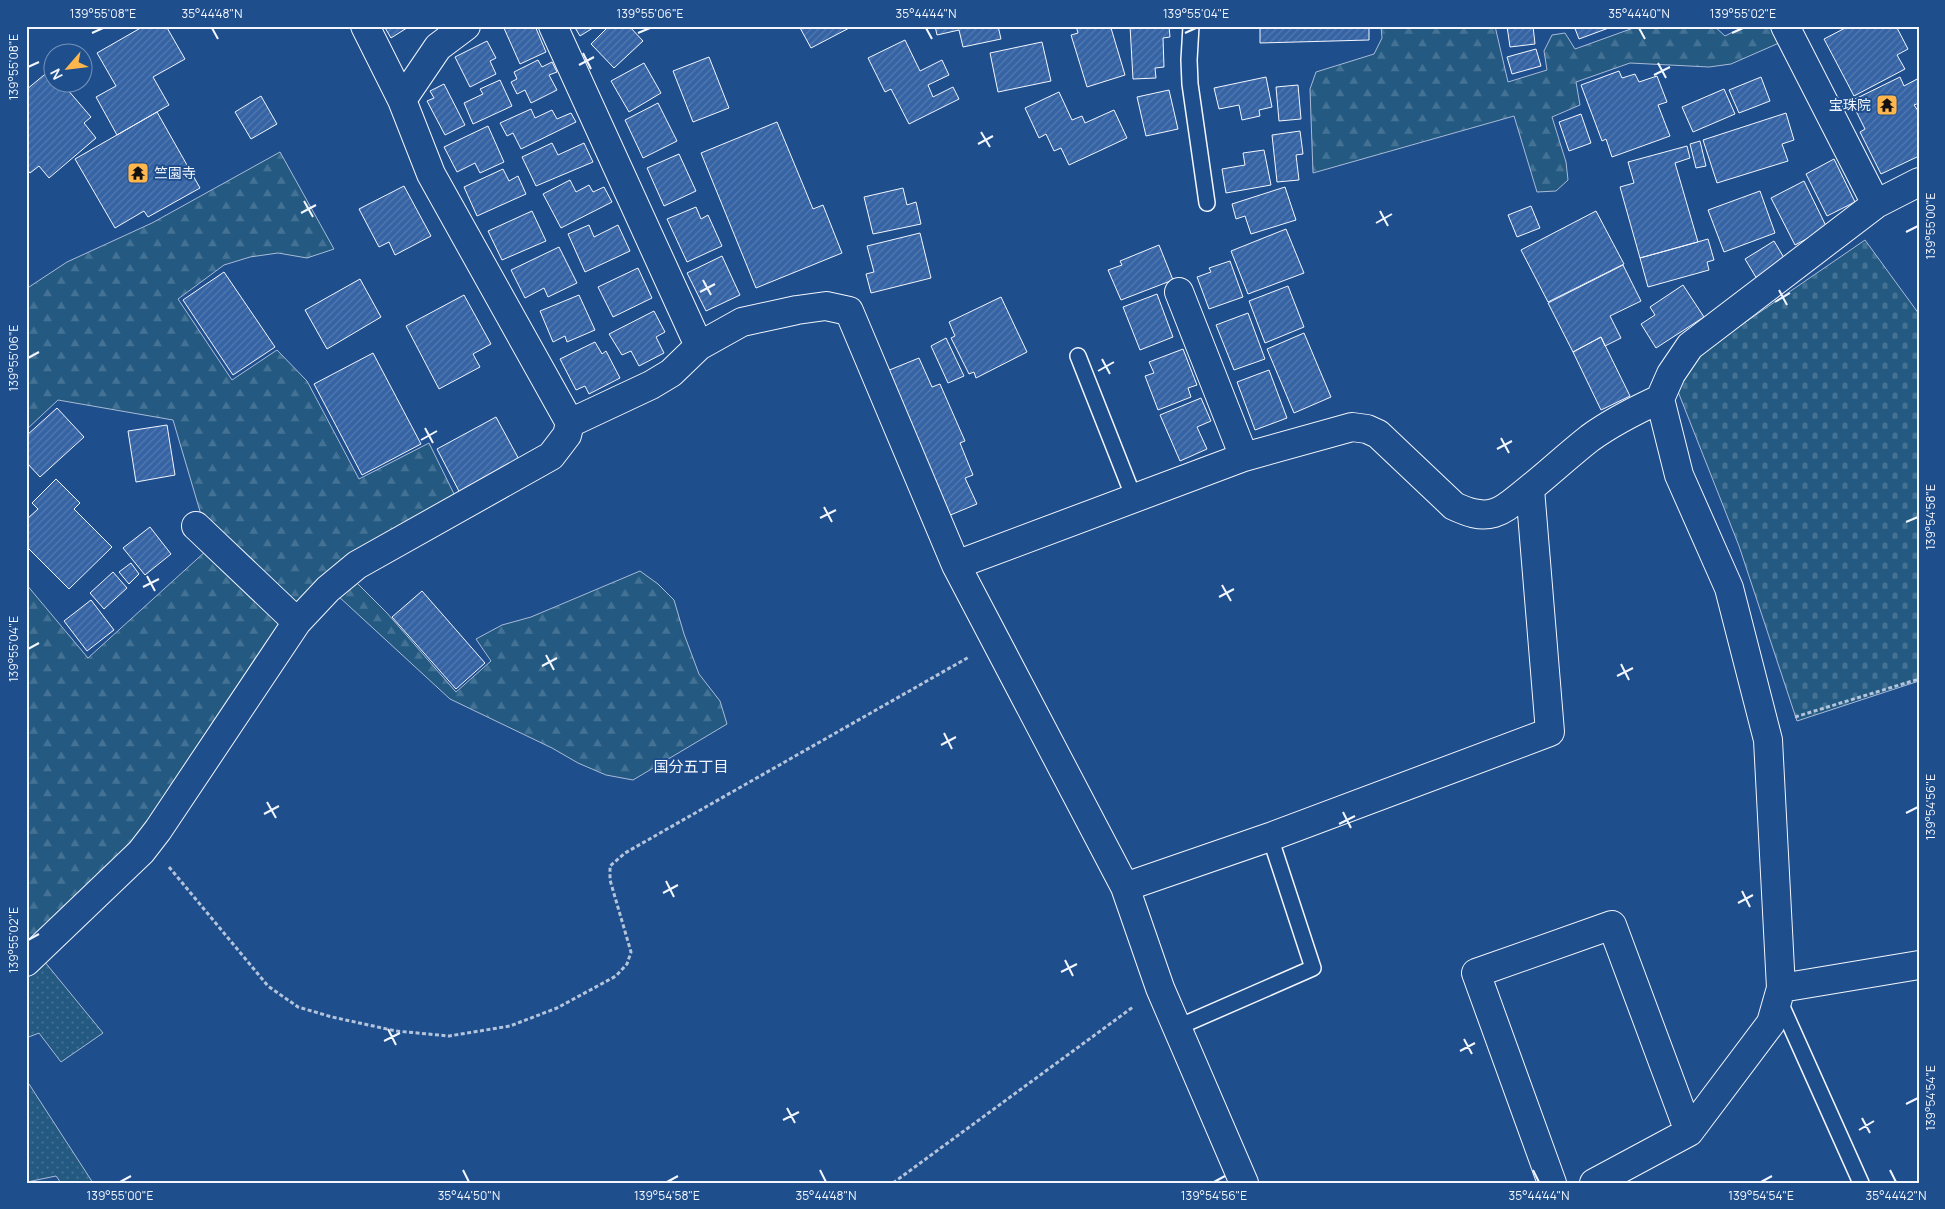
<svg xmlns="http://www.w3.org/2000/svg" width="1945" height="1209" viewBox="0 0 1945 1209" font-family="Manrope,'Noto Sans JP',sans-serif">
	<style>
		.grass { fill: url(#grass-dots); stroke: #a8bbd7 }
		.forest { fill: url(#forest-firs); stroke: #a8bbd7 }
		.cemetery { fill: url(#cemetery-stones); stroke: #a8bbd7 }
		.building { fill: url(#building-hatch); stroke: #f2f6ff }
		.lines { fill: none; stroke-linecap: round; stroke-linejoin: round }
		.service-casing { stroke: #f2f6ff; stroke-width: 18 }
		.minor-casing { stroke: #f2f6ff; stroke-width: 30 }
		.path { stroke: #b3c4dc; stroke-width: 3; stroke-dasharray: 4 2.5; stroke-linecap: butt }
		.service { stroke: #1f4e8c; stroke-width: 15 }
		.minor { stroke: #1f4e8c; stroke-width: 28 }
		.ticks { fill: none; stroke: #f2f6ff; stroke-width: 2 }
		.labels { text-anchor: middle; stroke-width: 4; stroke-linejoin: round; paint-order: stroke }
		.poi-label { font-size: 14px; fill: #f2f6ff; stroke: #1f4e8c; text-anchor: end }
		.neighbourhood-label { font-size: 15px; fill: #f2f6ff; stroke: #1f4e8c }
		.neatline { fill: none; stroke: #f2f6ff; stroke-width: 2 }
		.ticks-label { font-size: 12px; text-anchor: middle; fill: #f2f6ff }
	</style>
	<defs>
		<pattern id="grass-dots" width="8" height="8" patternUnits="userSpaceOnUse" patternTransform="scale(1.25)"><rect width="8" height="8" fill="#245a82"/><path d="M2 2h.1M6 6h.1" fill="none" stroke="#447295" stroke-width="1.8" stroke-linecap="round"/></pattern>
		<pattern id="forest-firs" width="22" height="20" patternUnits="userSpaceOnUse" patternTransform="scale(1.25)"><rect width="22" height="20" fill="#245a82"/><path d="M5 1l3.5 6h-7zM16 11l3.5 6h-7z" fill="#447295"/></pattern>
		<pattern id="cemetery-stones" width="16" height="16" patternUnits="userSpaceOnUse" patternTransform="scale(1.25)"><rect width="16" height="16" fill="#245a82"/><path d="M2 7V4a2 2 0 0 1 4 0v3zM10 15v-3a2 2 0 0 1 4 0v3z" fill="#447295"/></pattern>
		<pattern id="building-hatch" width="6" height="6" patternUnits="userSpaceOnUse" patternTransform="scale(1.25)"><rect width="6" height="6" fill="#3563a3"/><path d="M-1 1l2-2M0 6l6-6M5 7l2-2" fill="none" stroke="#537ab1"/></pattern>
	</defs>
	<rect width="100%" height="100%" fill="#1f4e8c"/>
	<path class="grass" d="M 44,961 L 103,1033 L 61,1062 L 39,1033 L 26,1038 L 26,978 Z
		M 29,1084 L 93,1183 L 61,1183 L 56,1176 L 27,1182 L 26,1086 Z"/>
	<path class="forest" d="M 1381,26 L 1495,26 L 1508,82 L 1547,70 L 1544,51 L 1552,35 L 1565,33 L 1575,49 L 1639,26 L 1714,26 L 1725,36 L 1745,26 L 1772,26 L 1779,43 L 1731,64 L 1709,67 L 1630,63 L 1576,82 L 1580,105 L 1552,117 L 1566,162 L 1568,180 L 1556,191 L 1537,192 L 1514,116 L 1313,173 L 1310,89 L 1316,72 L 1374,54 L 1382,38 Z
		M 280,152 L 334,249 L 307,258 L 278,253 L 250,257 L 224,265 L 178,299 L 232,380 L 277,350 L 307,381 L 359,479 L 429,443 L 456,498 L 299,611 L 202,518 L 173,420 L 58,400 L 26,430 L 26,289 L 67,262 L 152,223 Z
		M 207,550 L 285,623 L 152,825 L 26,946 L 26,584 L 88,658 Z
		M 640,571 L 658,584 L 674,600 L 684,634 L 699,674 L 720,701 L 727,724 L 633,780 L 606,775 L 578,763 L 552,748 L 450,699 L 337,595 L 355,581 L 387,613 L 456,692 L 491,661 L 476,639 L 502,625 L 531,617 Z"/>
	<path class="cemetery" d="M 1865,240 L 1919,314 L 1919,681 L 1797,721 L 1739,546 L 1675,384 L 1696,356 Z"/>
	<path class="building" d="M 144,26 L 166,26 L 185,59 L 153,77 L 169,105 L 117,135 L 96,97 L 116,86 L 97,53 Z
		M 384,26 L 410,26 L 391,38 Z
		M 503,26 L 535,26 L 546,52 L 520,64 Z
		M 574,26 L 596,26 L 580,36 Z
		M 609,26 L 629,26 L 643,41 L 614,68 L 591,44 Z
		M 799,26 L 853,26 L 811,48 Z
		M 935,26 L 998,26 L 1001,39 L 963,47 L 959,30 L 937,35 Z
		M 1076,26 L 1117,26 L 1111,28 L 1125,75 L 1087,87 L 1071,35 L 1078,33 Z
		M 1130,26 L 1169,26 L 1170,37 L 1163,38 L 1164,67 L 1155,68 L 1156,78 L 1133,79 Z
		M 1260,26 L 1369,26 L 1369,40 L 1260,43 Z
		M 1507,26 L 1533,26 L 1535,44 L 1510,47 Z
		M 1574,26 L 1614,26 L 1579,39 Z
		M 1849,26 L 1896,26 L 1908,49 L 1897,55 L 1905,69 L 1854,96 L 1824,39 Z
		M 905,40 L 920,71 L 942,60 L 949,75 L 928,85 L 933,97 L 953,87 L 959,99 L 909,124 L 891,89 L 885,92 L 868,58 Z
		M 487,41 L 496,58 L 490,61 L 496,74 L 470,87 L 455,57 Z
		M 1042,42 L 1051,81 L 998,92 L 990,53 Z
		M 1536,49 L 1541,66 L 1512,74 L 1507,57 Z
		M 709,57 L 729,108 L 693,122 L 673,71 Z
		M 538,60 L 542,67 L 552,62 L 557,72 L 549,75 L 557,90 L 531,103 L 525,90 L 517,94 L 511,82 L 517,79 L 514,72 Z
		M 644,63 L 661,93 L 629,112 L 611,81 Z
		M 50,70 L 52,72 L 52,82 L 61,82 L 91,117 L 84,123 L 96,138 L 49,178 L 39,166 L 30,173 L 26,168 L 26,90 Z
		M 1619,71 L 1622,78 L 1635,74 L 1639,82 L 1657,76 L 1667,102 L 1658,105 L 1670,136 L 1612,157 L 1606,139 L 1602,141 L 1581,85 Z
		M 1266,77 L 1272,107 L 1259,110 L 1260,116 L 1242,120 L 1239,105 L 1219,109 L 1214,88 Z
		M 1761,77 L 1770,101 L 1739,113 L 1729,90 Z
		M 1900,77 L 1904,86 L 1919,78 L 1919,103 L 1914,105 L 1919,112 L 1919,156 L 1881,174 L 1860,132 L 1865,129 L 1851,101 Z
		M 500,80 L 512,106 L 473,124 L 464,103 L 483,94 L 480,89 Z
		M 444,84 L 465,125 L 445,135 L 427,101 L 434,98 L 430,91 Z
		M 1298,85 L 1301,119 L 1279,121 L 1276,87 Z
		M 1724,89 L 1735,114 L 1693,132 L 1682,107 Z
		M 1169,90 L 1178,129 L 1146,136 L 1137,97 Z
		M 1059,92 L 1072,120 L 1082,116 L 1085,123 L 1114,110 L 1127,138 L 1069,165 L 1061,148 L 1054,151 L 1046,134 L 1039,138 L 1025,108 Z
		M 261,96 L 277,124 L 251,139 L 235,112 Z
		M 658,103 L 677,141 L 643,158 L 625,120 Z
		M 531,109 L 535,118 L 552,110 L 557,119 L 571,113 L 576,122 L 521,149 L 513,133 L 507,136 L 500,123 Z
		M 157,112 L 200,188 L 148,217 L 144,211 L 115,228 L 75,159 Z
		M 1786,113 L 1794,140 L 1782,144 L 1788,161 L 1717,183 L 1703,140 Z
		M 1581,114 L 1591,143 L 1569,151 L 1559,122 Z
		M 777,122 L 813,209 L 823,205 L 842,253 L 756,288 L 701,153 Z
		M 488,126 L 504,162 L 480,173 L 475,163 L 457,172 L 444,147 Z
		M 1300,131 L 1303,154 L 1296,155 L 1299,180 L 1277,182 L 1272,135 Z
		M 1700,141 L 1706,166 L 1696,168 L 1690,144 Z
		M 552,143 L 558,155 L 584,143 L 593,162 L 536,186 L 522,157 Z
		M 1687,146 L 1690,158 L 1675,163 L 1698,242 L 1640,258 L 1620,187 L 1634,183 L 1628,162 Z
		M 1264,150 L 1271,185 L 1226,193 L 1222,169 L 1245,165 L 1243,153 Z
		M 679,154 L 696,191 L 664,206 L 647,168 Z
		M 1834,159 L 1855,202 L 1827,216 L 1806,174 Z
		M 503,169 L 509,181 L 518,176 L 526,194 L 477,216 L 464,187 Z
		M 570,180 L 576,192 L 589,185 L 593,192 L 604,187 L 612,202 L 561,228 L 543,194 Z
		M 1804,181 L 1827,228 L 1795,245 L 1771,198 Z
		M 404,186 L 431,236 L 395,255 L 389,242 L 379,247 L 359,209 Z
		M 1285,187 L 1296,220 L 1251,234 L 1245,216 L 1236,219 L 1232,204 Z
		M 903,188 L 907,205 L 916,202 L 921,224 L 873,234 L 864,197 Z
		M 1760,191 L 1775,233 L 1724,252 L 1708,210 Z
		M 1531,206 L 1540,228 L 1517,237 L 1508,215 Z
		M 696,207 L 701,219 L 708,215 L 722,246 L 687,262 L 667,219 Z
		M 532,211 L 546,241 L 502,260 L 488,231 Z
		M 1596,211 L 1624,264 L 1548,302 L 1521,250 Z
		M 589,225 L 594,237 L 618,225 L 630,251 L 585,272 L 568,234 Z
		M 1286,229 L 1304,273 L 1248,294 L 1231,251 Z
		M 920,233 L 931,278 L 871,293 L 866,274 L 874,272 L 867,246 Z
		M 1708,239 L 1714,260 L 1707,262 L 1709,270 L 1648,287 L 1640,258 Z
		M 1774,241 L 1786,261 L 1757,279 L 1745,259 Z
		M 1159,245 L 1173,280 L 1121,300 L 1108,270 L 1122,265 L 1120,261 Z
		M 559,247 L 577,283 L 548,297 L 544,288 L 525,298 L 511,270 Z
		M 722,256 L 740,295 L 706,311 L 687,273 Z
		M 1230,261 L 1243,297 L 1209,309 L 1197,277 L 1211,272 L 1209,268 Z
		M 1623,265 L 1641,301 L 1610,316 L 1621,338 L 1605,346 L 1601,337 L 1573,352 L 1548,303 Z
		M 638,268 L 652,298 L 613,317 L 598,287 Z
		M 224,272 L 275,347 L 233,375 L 183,300 Z
		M 360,279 L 381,317 L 327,349 L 305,310 Z
		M 1683,285 L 1704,317 L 1656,348 L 1641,324 L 1655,315 L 1650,307 Z
		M 1288,286 L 1304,327 L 1265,343 L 1249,301 Z
		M 1157,294 L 1173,337 L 1140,350 L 1123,307 Z
		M 464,295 L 491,344 L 473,354 L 480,367 L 439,389 L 406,326 Z
		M 579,295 L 595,330 L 567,342 L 565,336 L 553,342 L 540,311 Z
		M 1001,297 L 1027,352 L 976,378 L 974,372 L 969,374 L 951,338 L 955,336 L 949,322 Z
		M 654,311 L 665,332 L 656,337 L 664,353 L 639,366 L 631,351 L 622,355 L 609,334 Z
		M 1248,313 L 1265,359 L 1234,370 L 1216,325 Z
		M 1304,333 L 1331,397 L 1294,413 L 1267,349 Z
		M 1601,337 L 1630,396 L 1601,410 L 1573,352 Z
		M 946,338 L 964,376 L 948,383 L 931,346 Z
		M 595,342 L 602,354 L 606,351 L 620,378 L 589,394 L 585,386 L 576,390 L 560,359 Z
		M 1183,349 L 1197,385 L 1188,388 L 1191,397 L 1158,410 L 1145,376 L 1154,373 L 1149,362 Z
		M 373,353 L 421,444 L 362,475 L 314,384 Z
		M 919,358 L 932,387 L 940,384 L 965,441 L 960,443 L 973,475 L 965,478 L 977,504 L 948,516 L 887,371 Z
		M 1269,370 L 1287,418 L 1255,430 L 1237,382 Z
		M 1201,398 L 1211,421 L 1197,427 L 1207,449 L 1180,461 L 1160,415 Z
		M 57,408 L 84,437 L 40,477 L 26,462 L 26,436 Z
		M 496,417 L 521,463 L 461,495 L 437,449 Z
		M 167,425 L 175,475 L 136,482 L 128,431 Z
		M 56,479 L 80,503 L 74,509 L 112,547 L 69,589 L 26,546 L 26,520 L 38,509 L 32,503 Z
		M 150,527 L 171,554 L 145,575 L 123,548 Z
		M 131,563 L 139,574 L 129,584 L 119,572 Z
		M 113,572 L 127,588 L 104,609 L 90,593 Z
		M 422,591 L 485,663 L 456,689 L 392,617 Z
		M 91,600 L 114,630 L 87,651 L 64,621 Z"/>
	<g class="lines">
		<g class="service-casing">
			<path id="service" d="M 1191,26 L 1189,60 L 1190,84 L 1207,203
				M 1078,356 L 1134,498
				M 1779,1000 L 1861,1183
				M 1176,1028 L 1313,968 L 1270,837"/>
		</g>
		<g class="minor-casing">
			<path id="minor" d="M 553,26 L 699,346
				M 1785,26 L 1876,204
				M 402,100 L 438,47 L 466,26
				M 1179,292 L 1244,457
				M 570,423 L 651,385 L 671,373 L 699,346 L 742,322 L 797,310 L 826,306 L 849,311 L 956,565 L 1125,887 L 1160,988 L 1244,1183
				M 196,526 L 297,622
				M 956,565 L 1244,457 L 1352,427 L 1367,429 L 1378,434 L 1454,506 C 1467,512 1480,517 1494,513 C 1505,510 1514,501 1523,494 C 1546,476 1567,456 1590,438 C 1612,422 1636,410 1660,399
				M 1125,887 L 1270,837 L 1550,732 L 1530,489
				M 26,962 L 141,852 L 158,830 L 297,622 L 328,589 L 357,565 L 551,456 L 567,435 L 570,423 L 431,174 L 402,100 L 365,26
				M 1781,988 L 1919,965
				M 1552,1183 L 1476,973 L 1612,925 L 1689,1132
				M 1594,1183 L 1689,1132 L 1771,1023 L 1781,988 L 1768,740 L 1729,588 L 1679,475 L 1660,399 L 1671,374 L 1690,346 L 1876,204 L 1919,182"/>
		</g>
		<path class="path" d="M 1795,717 L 1919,679
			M 169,867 L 268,986 L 298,1007 L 332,1017 L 396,1031 L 449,1036 L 510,1026 L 557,1008 L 616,976 L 627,964 L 631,952 L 610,880 L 610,866 L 625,853 L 969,657
			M 893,1183 L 1133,1007"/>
		<use href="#service" class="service"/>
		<use href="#minor" class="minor"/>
	</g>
	<path class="ticks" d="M 212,28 L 218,39M 926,28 L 932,39M 1639,28 L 1645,39M 92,33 L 103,28M 638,33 L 650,28M 1185,33 L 1196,28M 1732,33 L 1743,28M 583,53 L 591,69M 1658,63 L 1666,78M 579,65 L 594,57M 28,67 L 39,62M 1654,75 L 1670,67M 981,132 L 990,147M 978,144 L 993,136M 304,201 L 313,217M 1380,211 L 1388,226M 301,213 L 316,205M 1376,223 L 1392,214M 1906,232 L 1918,226M 703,280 L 711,295M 1779,290 L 1787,305M 700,292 L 715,284M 1775,302 L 1790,293M 28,358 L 39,352M 1102,359 L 1110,374M 1098,371 L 1114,362M 425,428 L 433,443M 1501,438 L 1509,453M 421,440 L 437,431M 1497,449 L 1512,441M 824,507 L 832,522M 820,518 L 836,510M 1906,522 L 1918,517M 147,576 L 155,591M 1222,585 L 1231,601M 143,587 L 159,579M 1219,597 L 1234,589M 28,649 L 39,643M 546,655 L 554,670M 1621,664 L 1629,680M 542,666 L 557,658M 1617,676 L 1633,668M 944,733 L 952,749M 941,745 L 956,737M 267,802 L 276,818M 1343,812 L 1351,828M 1906,813 L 1918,807M 264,814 L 279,806M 1339,824 L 1355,816M 666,881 L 674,897M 1742,891 L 1750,907M 663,893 L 678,885M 1738,903 L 1753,895M 28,940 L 39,934M 1065,960 L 1073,976M 1061,972 L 1077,964M 388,1029 L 396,1045M 1464,1039 L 1472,1054M 384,1041 L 400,1033M 1460,1051 L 1475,1043M 1906,1104 L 1918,1098M 787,1108 L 795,1123M 1862,1118 L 1870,1133M 783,1120 L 799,1112M 1859,1130 L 1874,1121M 463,1170 L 469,1182M 820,1170 L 826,1182M 1533,1170 L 1539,1182M 1890,1170 L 1896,1182M 120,1182 L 131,1176M 667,1182 L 678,1176M 1214,1182 L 1225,1176M 1761,1182 L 1772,1176"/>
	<defs>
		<g id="temple-square" transform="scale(1.125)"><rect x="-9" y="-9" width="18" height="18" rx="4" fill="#ffb74d" stroke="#1f4e8c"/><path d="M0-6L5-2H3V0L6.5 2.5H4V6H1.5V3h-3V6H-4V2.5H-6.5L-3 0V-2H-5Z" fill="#111"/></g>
	</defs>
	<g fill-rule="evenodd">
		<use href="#temple-square" x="1887" y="105"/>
		<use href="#temple-square" x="138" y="173"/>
	</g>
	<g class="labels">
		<g class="poi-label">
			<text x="1871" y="110">宝珠院</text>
			<text x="154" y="178" text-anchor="start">竺園寺</text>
		</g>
		<g class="neighbourhood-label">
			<text x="691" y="772">国分五丁目</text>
		</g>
	</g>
	<rect width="1945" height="1209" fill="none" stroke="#1f4e8c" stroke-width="55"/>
	<g transform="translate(68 68) rotate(242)"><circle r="24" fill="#1f4e8c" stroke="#7391ba"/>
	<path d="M0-4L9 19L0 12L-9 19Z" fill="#ffb74d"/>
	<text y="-8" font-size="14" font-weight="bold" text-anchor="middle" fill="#f2f6ff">N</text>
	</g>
	<rect x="28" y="28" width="1890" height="1154" class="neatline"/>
	<g class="ticks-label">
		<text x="103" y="18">139°55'08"E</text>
		<text x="212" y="18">35°44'48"N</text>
		<text x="650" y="18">139°55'06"E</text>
		<text x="926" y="18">35°44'44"N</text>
		<text x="1196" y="18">139°55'04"E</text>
		<text x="1639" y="18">35°44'40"N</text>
		<text x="1743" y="18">139°55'02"E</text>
		<text transform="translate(14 67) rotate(-90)" y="4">139°55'08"E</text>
		<text transform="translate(1931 226) rotate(-90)" y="4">139°55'00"E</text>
		<text transform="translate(14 358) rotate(-90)" y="4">139°55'06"E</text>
		<text transform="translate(1931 517) rotate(-90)" y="4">139°54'58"E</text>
		<text transform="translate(14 649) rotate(-90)" y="4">139°55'04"E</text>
		<text transform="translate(1931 807) rotate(-90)" y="4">139°54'56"E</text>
		<text transform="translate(14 940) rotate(-90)" y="4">139°55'02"E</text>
		<text transform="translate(1931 1098) rotate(-90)" y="4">139°54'54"E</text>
		<text x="120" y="1200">139°55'00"E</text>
		<text x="469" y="1200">35°44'50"N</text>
		<text x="667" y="1200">139°54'58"E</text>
		<text x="826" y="1200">35°44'48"N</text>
		<text x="1214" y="1200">139°54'56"E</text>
		<text x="1539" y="1200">35°44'44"N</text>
		<text x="1761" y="1200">139°54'54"E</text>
		<text x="1896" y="1200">35°44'42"N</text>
	</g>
</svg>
